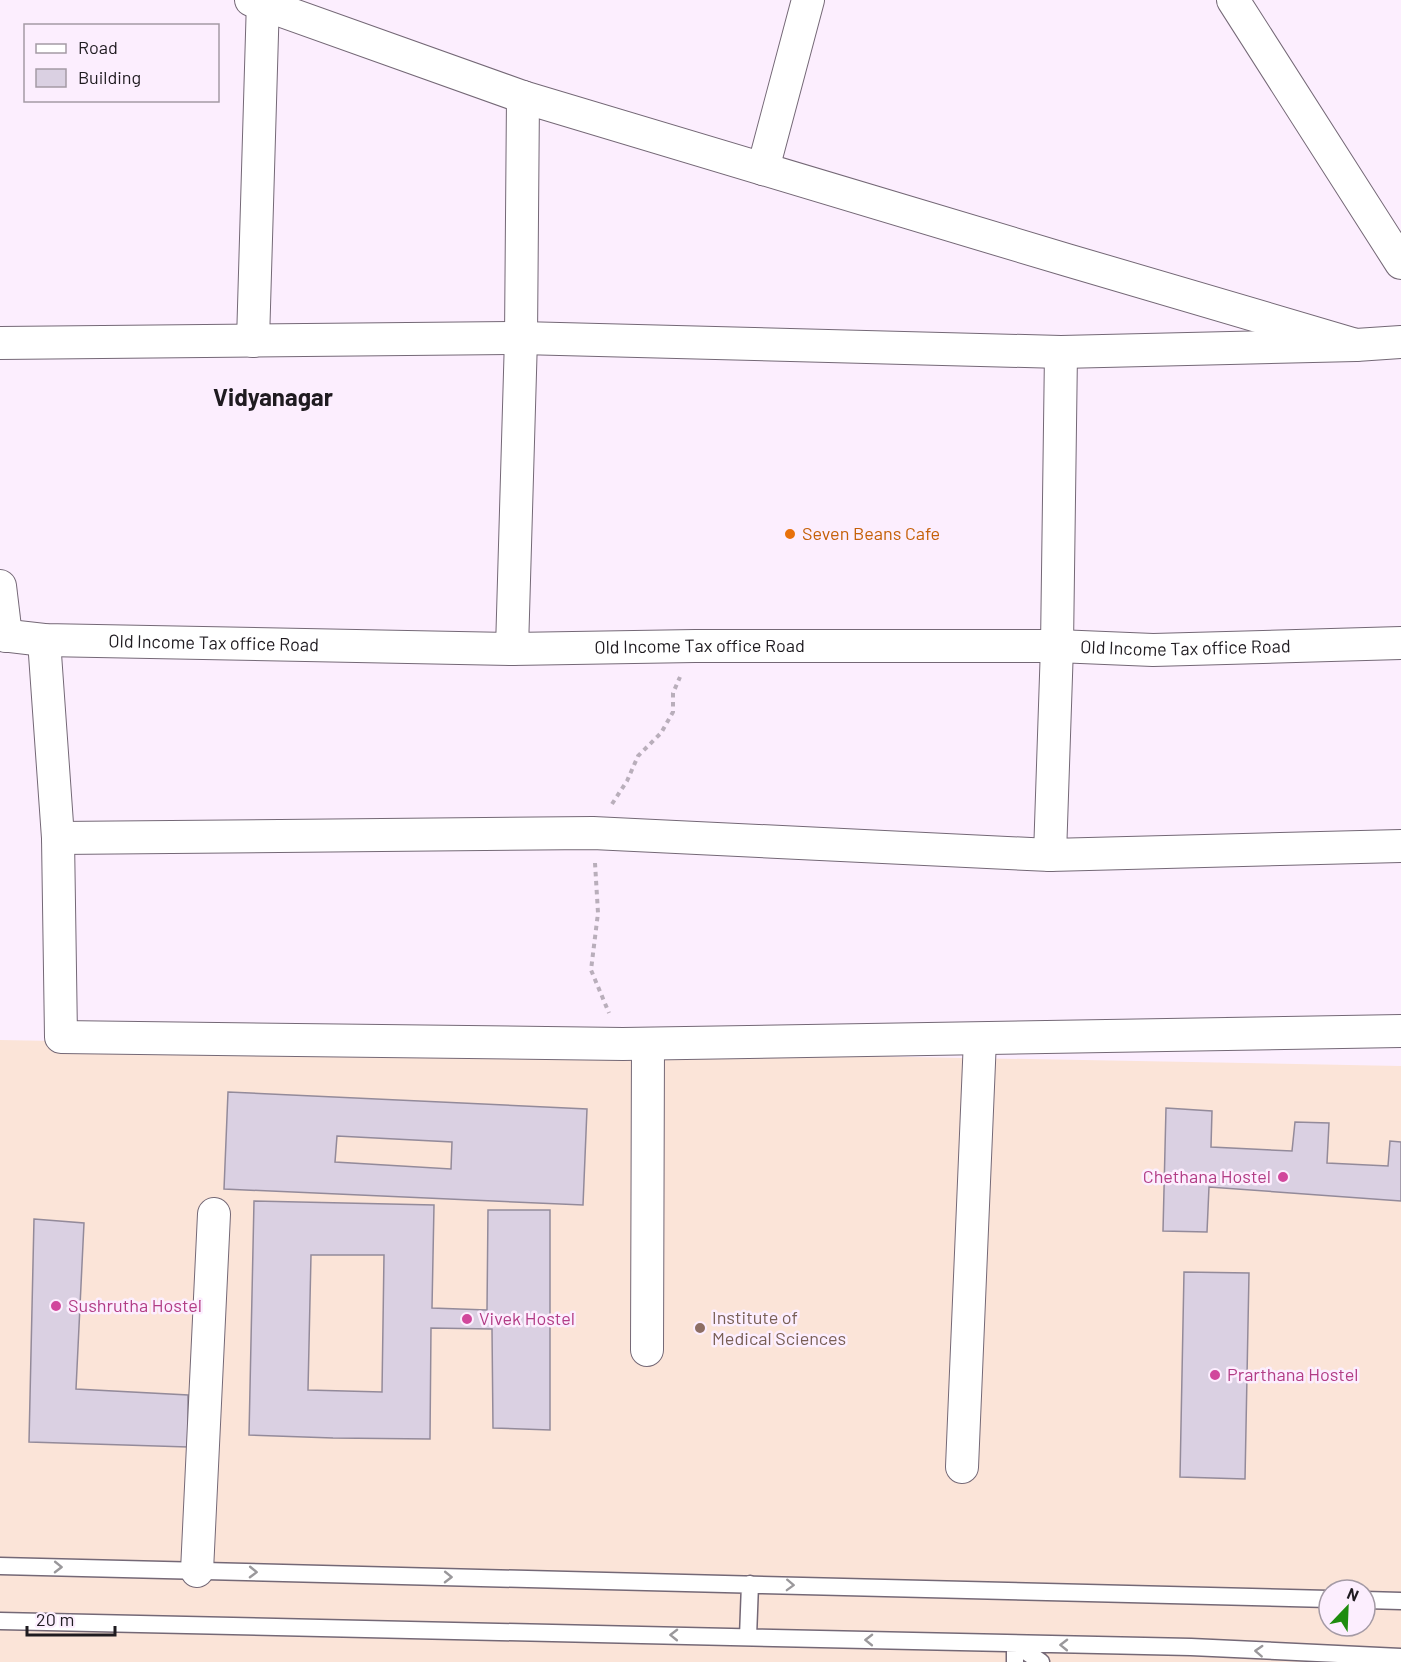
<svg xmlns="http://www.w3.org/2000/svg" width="1401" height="1662" viewBox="0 0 1401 1662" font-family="Barlow,sans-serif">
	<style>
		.education { fill: #fbe4d8; fill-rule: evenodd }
		.building { fill: #dad0e2; stroke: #938a9a; stroke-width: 1.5; fill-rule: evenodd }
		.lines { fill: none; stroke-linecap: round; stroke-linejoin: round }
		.service-casing { stroke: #746876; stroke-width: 19 }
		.minor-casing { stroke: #746876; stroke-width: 34 }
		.path { stroke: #b9aebb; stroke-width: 4; stroke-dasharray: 4.5 4.5; stroke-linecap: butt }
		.service { stroke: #fff; stroke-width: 16 }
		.minor { stroke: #fff; stroke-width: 32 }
		.oneway { stroke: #9a989b }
		.food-dot { fill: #e8710a; stroke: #fceefe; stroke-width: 2 }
		.hotel-dot { fill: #d1479c; stroke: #fceefe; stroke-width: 2 }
		.education-dot { fill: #8d6e63; stroke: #fceefe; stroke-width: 2 }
		.labels { text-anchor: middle; stroke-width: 5; stroke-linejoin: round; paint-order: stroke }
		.food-label { font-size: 18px; fill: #c56008; stroke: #fceefe; text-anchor: start }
		.street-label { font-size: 18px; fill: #1f1b20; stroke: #fceefe }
		.hotel-label { font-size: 18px; fill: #b23c85; stroke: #fceefe; text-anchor: start }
		.education-label { font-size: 18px; fill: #785e54; stroke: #fceefe; text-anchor: start }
		.district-label { font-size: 24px; font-weight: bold; fill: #1f1b20; stroke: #fceefe }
	</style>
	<rect width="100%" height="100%" fill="#fceefe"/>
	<path class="education" d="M 0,1040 L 1401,1066 L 1401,1662 L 0,1662 ZM 1329,1590 L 1365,1590 L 1365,1626 L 1329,1626 Z"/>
	<path class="building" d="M 228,1092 L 587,1109 L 583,1205 L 224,1189 ZM 337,1136 L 452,1142 L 451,1169 L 335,1162 Z
		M 1166,1108 L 1212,1111 L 1211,1147 L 1292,1151 L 1295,1122 L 1329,1123 L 1327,1163 L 1388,1166 L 1390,1141 L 1401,1142 L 1401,1201 L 1209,1187 L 1207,1232 L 1163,1231 Z
		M 254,1201 L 434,1205 L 432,1308 L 487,1310 L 488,1210 L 550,1210 L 550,1430 L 493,1428 L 492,1329 L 431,1328 L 430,1439 L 333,1438 L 249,1435 ZM 311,1255 L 384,1255 L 382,1392 L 308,1390 Z
		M 34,1219 L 84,1223 L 76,1389 L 188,1395 L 188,1447 L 29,1442 Z
		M 1184,1272 L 1249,1273 L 1245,1479 L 1180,1477 Z"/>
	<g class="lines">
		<g class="service-casing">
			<path id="service" d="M 0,1566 L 1329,1599
				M 1365,1600 L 1401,1601
				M 0,1621 L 1191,1647 L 1401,1657
				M 748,1637 L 750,1584
				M 1015,1644 L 1041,1662
				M 1015,1662 L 1015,1644"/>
		</g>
		<g class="minor-casing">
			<g id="minor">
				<path d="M 251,0 L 523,97 L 1067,260 L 1356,345 L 1401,342"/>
				<path d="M 1233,0 L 1401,263"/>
				<path d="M 763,169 L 808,0"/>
				<path d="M 253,341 L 263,0"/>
				<path d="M 0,343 L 521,338 L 1061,352 L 1356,345"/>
				<path d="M 0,586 L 6,636"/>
				<path id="s1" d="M 0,635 L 44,640 L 512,649 L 695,646 L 1057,646 L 1153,650 L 1401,643"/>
				<path d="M 44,640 L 58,838 L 61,1037 L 623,1044 L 1401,1031"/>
				<path d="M 512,649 L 521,338 L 523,97"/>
				<path d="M 58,838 L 593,833 L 1050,855 L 1401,846"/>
				<path d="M 1050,855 L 1057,646 L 1061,352"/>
				<path d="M 647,1350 L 648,1044"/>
				<path d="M 962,1467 L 980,1039"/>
				<path d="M 197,1571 L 214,1214"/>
			</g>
		</g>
		<path class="path" d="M 612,804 L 627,781 L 638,756 L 661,733 L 673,712 L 673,693 L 680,677
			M 595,863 L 598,913 L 591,970 L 609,1013"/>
		<use href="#service" class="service"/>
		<use href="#minor" class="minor"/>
	</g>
	<defs><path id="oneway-chevron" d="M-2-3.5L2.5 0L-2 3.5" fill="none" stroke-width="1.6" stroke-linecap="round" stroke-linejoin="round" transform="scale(1.5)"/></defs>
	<g class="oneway">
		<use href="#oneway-chevron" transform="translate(58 1567) rotate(1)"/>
		<use href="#oneway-chevron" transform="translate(253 1572) rotate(1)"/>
		<use href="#oneway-chevron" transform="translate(448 1577) rotate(1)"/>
		<use href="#oneway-chevron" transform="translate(790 1585) rotate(2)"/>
		<use href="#oneway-chevron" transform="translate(674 1635) rotate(-179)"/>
		<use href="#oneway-chevron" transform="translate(869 1640) rotate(-179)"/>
		<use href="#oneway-chevron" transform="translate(1064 1645) rotate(-179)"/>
		<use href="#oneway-chevron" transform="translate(1259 1651) rotate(-177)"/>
	</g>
	<circle class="food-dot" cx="790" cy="534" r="6"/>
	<g class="hotel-dot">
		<circle cx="1283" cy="1177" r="6"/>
		<circle cx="56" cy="1306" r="6"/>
		<circle cx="467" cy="1319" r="6"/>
		<circle cx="1215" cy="1375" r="6"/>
	</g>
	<circle class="education-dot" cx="700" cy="1328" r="6"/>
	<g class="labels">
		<g class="food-label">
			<text x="802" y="540">Seven Beans Cafe</text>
		</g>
		<g class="street-label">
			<text dy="6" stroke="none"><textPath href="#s1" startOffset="214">Old Income Tax office Road</textPath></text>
			<text dy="6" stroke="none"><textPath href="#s1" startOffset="1186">Old Income Tax office Road</textPath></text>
			<text dy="6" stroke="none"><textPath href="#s1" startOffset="700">Old Income Tax office Road</textPath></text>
		</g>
		<g class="hotel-label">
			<text x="1271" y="1183" text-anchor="end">Chethana Hostel</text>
			<text x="68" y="1312">Sushrutha Hostel</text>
			<text x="479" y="1325">Vivek Hostel</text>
			<text x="1227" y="1381">Prarthana Hostel</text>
		</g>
		<g class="education-label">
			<text x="712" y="1324">Institute of<tspan x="712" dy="21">Medical Sciences</tspan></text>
		</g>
		<g class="district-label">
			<text x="273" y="406">Vidyanagar</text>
		</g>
	</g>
	<rect x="24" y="24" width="195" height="78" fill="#fceefe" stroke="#a49aa5" stroke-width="1.5"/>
	<rect x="36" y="44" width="30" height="9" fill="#ffffff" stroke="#a49aa5" stroke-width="1.5"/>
	<text x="78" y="54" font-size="18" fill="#1f1b20">Road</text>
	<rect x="36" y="69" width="30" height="18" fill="#dad0e2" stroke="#a49aa5" stroke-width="1.5"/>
	<text x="78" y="84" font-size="18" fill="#1f1b20">Building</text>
	<g transform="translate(1347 1608) rotate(23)"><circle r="28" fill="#fceefe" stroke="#a49aa5" stroke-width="1.5"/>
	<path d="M0-4.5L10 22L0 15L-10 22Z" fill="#1e8c0e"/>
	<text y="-9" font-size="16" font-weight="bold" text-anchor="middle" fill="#1f1b20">N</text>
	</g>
	<path d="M27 1626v9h88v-9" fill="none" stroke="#1f1b20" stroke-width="3"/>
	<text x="36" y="1626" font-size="18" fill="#1f1b20" stroke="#fceefe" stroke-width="4.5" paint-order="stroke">20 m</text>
</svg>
